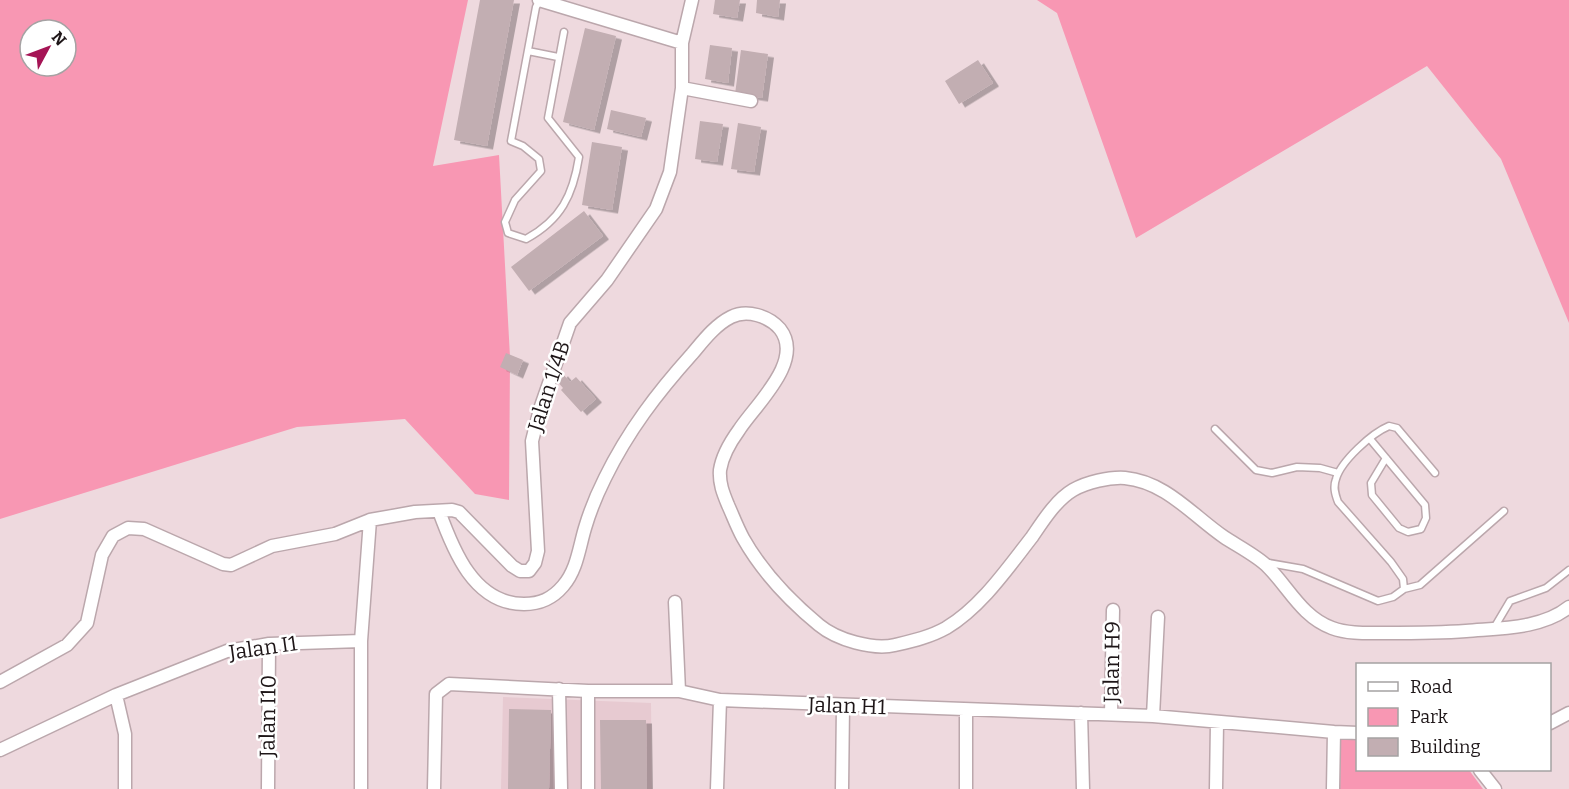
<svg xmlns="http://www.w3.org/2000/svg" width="1569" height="789" viewBox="0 0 1569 789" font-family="Bitter,serif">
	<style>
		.built { fill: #e7cad1 }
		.green { fill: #f897b3; fill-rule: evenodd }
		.building { fill: #c2aeb2; filter: url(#shadow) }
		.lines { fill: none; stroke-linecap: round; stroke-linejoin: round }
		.service-casing { stroke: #bba7ac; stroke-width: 9 }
		.minor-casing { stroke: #bba7ac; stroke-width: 15 }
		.service { stroke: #fff; stroke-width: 6 }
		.minor { stroke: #fff; stroke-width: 12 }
		.labels { text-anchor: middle; stroke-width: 5; stroke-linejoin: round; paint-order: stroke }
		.street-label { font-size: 21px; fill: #1e1618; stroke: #fff }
	</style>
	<defs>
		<filter id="shadow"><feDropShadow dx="6" dy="3.5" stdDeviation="0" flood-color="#0004"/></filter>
	</defs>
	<rect width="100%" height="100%" fill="#eed9de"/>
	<path class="built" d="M 503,697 L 651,703 L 652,789 L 501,789 Z"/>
	<path class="green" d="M 0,0 L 468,0 L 433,166 L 499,155 L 510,357 L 509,500 L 475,494 L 405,419 L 297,427 L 0,519 ZM 30,30 L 66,30 L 66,66 L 30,66 Z
		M 1037,0 L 1569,0 L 1569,323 L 1501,159 L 1427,66 L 1136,238 L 1057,13 Z
		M 1341,736 L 1357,737 L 1358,770 L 1469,770 L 1483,789 L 1340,789 Z"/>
	<path class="building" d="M 480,0 L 514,0 L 487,146 L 454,140 Z
		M 715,0 L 740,0 L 737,18 L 713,14 Z
		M 757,0 L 780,0 L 778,17 L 756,13 Z
		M 585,28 L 616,36 L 594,130 L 563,122 Z
		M 710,45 L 732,48 L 728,83 L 705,79 Z
		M 741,50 L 768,54 L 762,98 L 735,94 Z
		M 978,60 L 993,83 L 959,104 L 945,81 Z
		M 611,110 L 646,118 L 641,137 L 607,129 Z
		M 700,121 L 723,124 L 717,162 L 695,159 Z
		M 738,123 L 761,127 L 754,172 L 731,169 Z
		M 592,142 L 622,147 L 612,210 L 582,205 Z
		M 584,211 L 603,236 L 529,291 L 511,267 Z
		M 506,353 L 523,360 L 517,375 L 500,367 Z
		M 562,373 L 570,382 L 576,377 L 596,399 L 581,412 L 561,390 L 563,388 L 555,379 Z
		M 509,709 L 551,710 L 549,789 L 508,789 Z
		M 600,720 L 646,720 L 647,789 L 601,789 Z"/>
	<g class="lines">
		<g class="service-casing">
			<path id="service" d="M 540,0 L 536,7 L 511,141 L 523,146 L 539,159 L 541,171 L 515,200 L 505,222 L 508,233 L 526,239 C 561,220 573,195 579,157 L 548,118 L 564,32
				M 528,51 L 558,57
				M 1215,429 L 1256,470 L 1272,473 L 1297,467 L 1320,468 L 1338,473
				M 1370,439 L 1425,505 L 1426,518 L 1421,529 L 1408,532 L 1399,528 L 1372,495 L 1371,483 L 1386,458
				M 1269,563 L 1303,569 L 1378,601 L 1393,597 L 1404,589 L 1403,579 L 1391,562 L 1338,502 C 1335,494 1333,487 1336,479 C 1341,461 1372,433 1389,426 L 1397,428 L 1435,473
				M 1404,589 L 1420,585 L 1504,511
				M 1494,628 L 1510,601 L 1546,588 L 1569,570"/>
		</g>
		<g class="minor-casing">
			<path id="minor" d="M 539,0 L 682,43
				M 682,88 L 751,101
				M 439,511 C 453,550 474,604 524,604 C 540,604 552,599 563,586 C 577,570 579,548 585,528 C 590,511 597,494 605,478 C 628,431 657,393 692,354 C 703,341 715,325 731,317 C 747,309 769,316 780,329 C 805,361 755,405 739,430 C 731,441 722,457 720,470 C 719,483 723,493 728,505 C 733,516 737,527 743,538 C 761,570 790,601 819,625 C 837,640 873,650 895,645 C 912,641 930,637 946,628 C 981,607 1007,569 1032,537 C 1043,521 1056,500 1073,490 C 1087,482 1109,477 1125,478 C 1166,482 1192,515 1224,537 C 1236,545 1259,557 1268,567 C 1289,588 1302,617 1332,628 C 1348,634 1367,633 1385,633 C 1412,633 1439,633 1466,631 C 1499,628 1542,629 1569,607
				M 675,602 L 679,691
				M 0,682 L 67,645 L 87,623 L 102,555 L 113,536 L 128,528 L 144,529 L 223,564 L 231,565 L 272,546 L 335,534 L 370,520 L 415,512 L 452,510 L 459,512 L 512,566 L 520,571 L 529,571 L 535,563 L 538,551 L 532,441 L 540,409 L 570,323 L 607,280 L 656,209 L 670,172 L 682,88 L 682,43 L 692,0
				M 559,689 L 561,789
				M 588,691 L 588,789
				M 116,695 L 125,734 L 125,789
				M 966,710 L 966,789
				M 1081,713 L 1083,789
				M 1111,714 L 1113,610
				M 1153,716 L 1158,617
				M 1550,723 L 1569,713
				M 0,750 L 116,695 L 227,651 L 269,644 L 361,641
				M 1480,770 L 1495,789
				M 268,789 L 269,644
				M 361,789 L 361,641 L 370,520
				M 434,789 L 436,694 L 449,684 L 588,691 L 679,691 L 720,700 L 1153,716 L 1334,732 L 1358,733
				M 717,789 L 720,700
				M 842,789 L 843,705
				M 1216,789 L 1217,723
				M 1333,789 L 1334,732"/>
		</g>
		<use href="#service" class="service"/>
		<use href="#minor" class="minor"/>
	</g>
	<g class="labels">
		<g class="street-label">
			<text transform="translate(549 386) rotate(-72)" y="7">Jalan 1/4B</text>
			<text transform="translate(263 648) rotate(-8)" y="7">Jalan I1</text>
			<text transform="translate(1112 662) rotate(-89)" y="7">Jalan H9</text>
			<text transform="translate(847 706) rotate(2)" y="7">Jalan H1</text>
			<text transform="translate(268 716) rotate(-89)" y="7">Jalan I10</text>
		</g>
	</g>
	<rect x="1356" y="663" width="195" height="108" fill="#ffffff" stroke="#a5a2a3" stroke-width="1.5"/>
	<rect x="1368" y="682" width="30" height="9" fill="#ffffff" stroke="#a5a2a3" stroke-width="1.5"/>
	<text x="1410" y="693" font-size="18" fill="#1e1618">Road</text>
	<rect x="1368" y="708" width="30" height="18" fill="#f897b3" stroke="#a5a2a3" stroke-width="1.5"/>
	<text x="1410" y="723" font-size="18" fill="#1e1618">Park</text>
	<rect x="1368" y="738" width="30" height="18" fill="#c2aeb2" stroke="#a5a2a3" stroke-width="1.5"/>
	<text x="1410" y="753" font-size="18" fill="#1e1618">Building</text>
	<g transform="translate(48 48) rotate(49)"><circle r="28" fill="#ffffff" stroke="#a5a2a3" stroke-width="1.5"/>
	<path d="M0-4.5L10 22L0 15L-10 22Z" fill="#a51455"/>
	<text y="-9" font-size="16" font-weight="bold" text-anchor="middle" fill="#1e1618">N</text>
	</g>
</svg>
